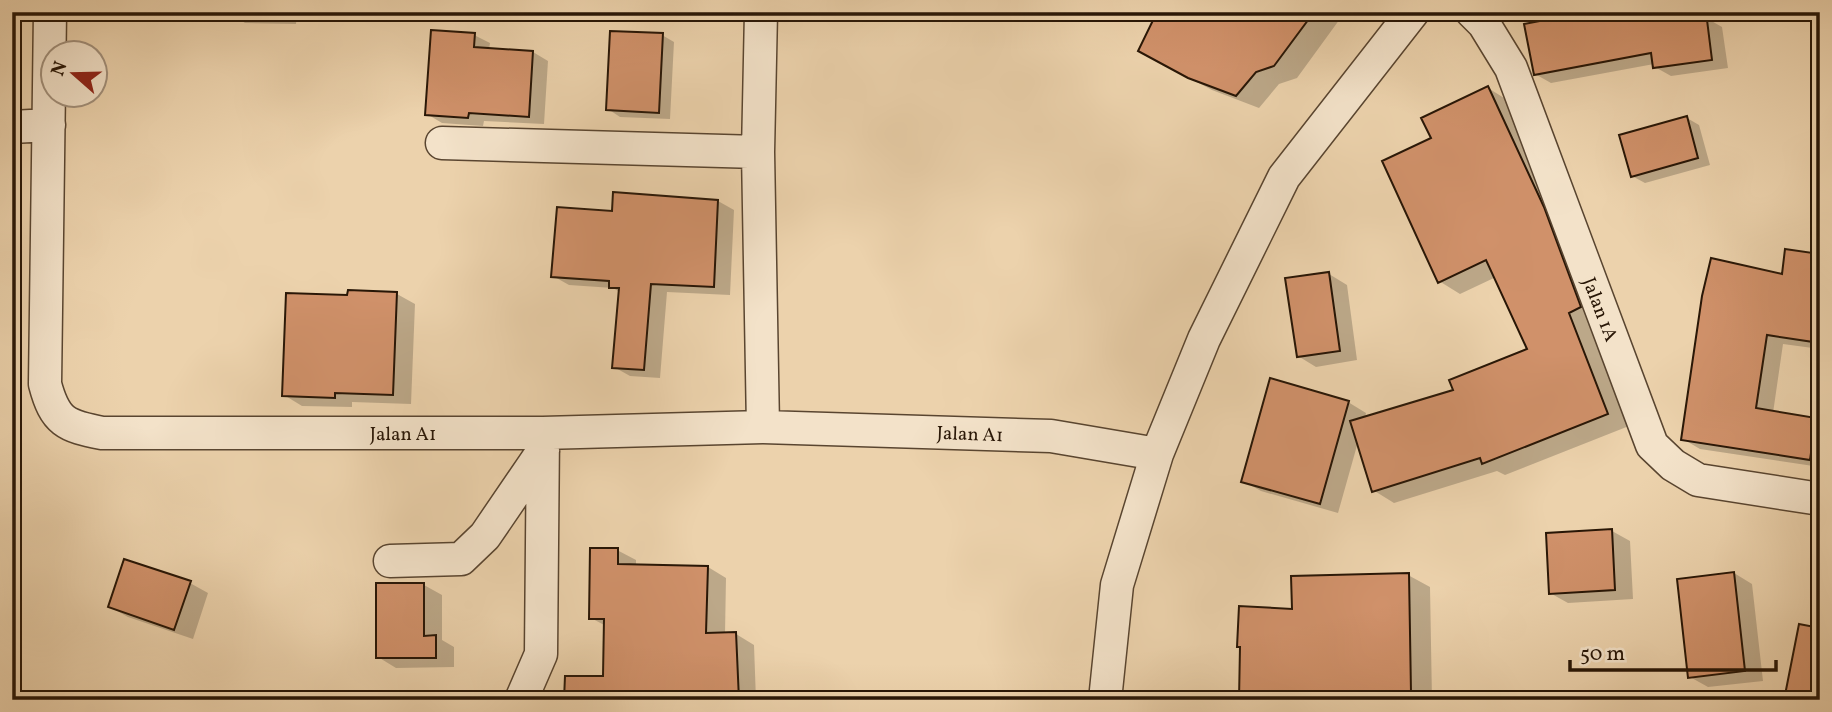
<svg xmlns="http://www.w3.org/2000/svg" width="1832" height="712" viewBox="0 0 1832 712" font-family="Vollkorn,serif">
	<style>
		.shadow { fill: #0003 }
		.building { fill: #d0916a; stroke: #281606; stroke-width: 2 }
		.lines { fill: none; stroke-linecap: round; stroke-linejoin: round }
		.minor-casing { stroke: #594530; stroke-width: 35 }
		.minor { stroke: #f3e2c9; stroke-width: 32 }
		.labels { text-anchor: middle; stroke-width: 6; stroke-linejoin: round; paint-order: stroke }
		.street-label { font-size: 19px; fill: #281606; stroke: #f3e2c9 }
	</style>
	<rect width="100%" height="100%" fill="#ecd2ac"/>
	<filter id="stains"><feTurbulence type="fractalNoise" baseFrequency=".00286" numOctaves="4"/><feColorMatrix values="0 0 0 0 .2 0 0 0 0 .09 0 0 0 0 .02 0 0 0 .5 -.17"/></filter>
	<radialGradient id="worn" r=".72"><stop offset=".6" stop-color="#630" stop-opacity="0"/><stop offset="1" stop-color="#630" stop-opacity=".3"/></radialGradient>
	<path class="shadow" d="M 227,12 L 297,12 L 296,24 L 245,23 Z
		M 1159,12 L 1345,12 L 1297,78 L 1279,84 L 1259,108 L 1212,90 L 1163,64 Z
		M 1577,12 L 1706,12 L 1708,19 L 1722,27 L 1728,68 L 1671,76 L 1655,67 L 1654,64 L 1551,83 L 1535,74 L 1578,16 Z
		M 474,35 L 490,43 L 489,50 L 533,52 L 548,61 L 544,124 L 484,121 L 483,126 L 442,123 L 427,114 Z
		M 662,35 L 674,42 L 670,119 L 620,117 L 608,109 Z
		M 1820,54 L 1820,118 L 1811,113 Z
		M 1488,88 L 1509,101 L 1601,319 L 1589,325 L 1629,426 L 1505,475 L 1497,471 L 1394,503 L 1373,490 L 1358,442 L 1338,513 L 1261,491 L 1243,481 L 1348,402 L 1366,413 L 1365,418 L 1455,391 L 1529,350 L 1496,277 L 1460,294 L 1439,281 L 1433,139 Z
		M 1687,118 L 1699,125 L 1710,165 L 1645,183 L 1632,176 Z
		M 718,201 L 734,210 L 730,295 L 667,292 L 660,378 L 630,376 L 614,367 L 620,292 L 613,288 L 569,285 L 553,276 L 614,213 Z
		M 1820,256 L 1820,349 L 1783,344 L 1773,413 L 1816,419 L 1820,421 L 1820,467 L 1700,449 L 1683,439 L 1783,276 Z
		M 1329,274 L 1347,285 L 1357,360 L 1316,367 L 1298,356 Z
		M 397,294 L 415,304 L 411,404 L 352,402 L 352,407 L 302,406 L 284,395 L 349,296 Z
		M 1612,531 L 1630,541 L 1633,599 L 1568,603 L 1550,593 Z
		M 617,550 L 636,560 L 636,566 L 708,567 L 726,578 L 725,634 L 736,634 L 754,645 L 756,700 L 566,700 L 604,678 L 606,626 L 591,618 Z
		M 1734,573 L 1752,584 L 1763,681 L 1708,687 L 1690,677 Z
		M 1408,575 L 1430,587 L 1432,700 L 1241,700 L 1294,611 Z
		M 190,583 L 208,593 L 193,639 L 128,617 L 110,607 Z
		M 424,585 L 442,595 L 442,640 L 454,647 L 454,667 L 396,668 L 378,657 Z"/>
	<path class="building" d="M 1157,12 L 1314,12 L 1274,66 L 1256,72 L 1236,96 L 1188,78 L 1138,51 Z
		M 1587,12 L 1706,12 L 1712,60 L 1653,68 L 1651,53 L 1534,75 L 1524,24 Z
		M 431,30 L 475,33 L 474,47 L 533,51 L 529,117 L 469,113 L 468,118 L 425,115 Z
		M 610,31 L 663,33 L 659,113 L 606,110 Z
		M 1488,86 L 1544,207 L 1581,307 L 1569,313 L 1608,414 L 1482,464 L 1480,458 L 1372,492 L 1350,421 L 1453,390 L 1449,380 L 1527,349 L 1486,260 L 1438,283 L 1382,161 L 1431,138 L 1421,118 Z
		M 1687,116 L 1698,158 L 1631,177 L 1619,135 Z
		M 613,192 L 718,200 L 714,287 L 651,284 L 644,370 L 612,368 L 619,288 L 609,288 L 609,281 L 551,277 L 557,207 L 612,211 Z
		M 1785,249 L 1820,254 L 1820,343 L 1767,335 L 1756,408 L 1816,418 L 1810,460 L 1681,440 L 1702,296 L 1711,258 L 1782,274 Z
		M 1329,272 L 1340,351 L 1297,357 L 1285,278 Z
		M 348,290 L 397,292 L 393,395 L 335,393 L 335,398 L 282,396 L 286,293 L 347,295 Z
		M 1270,378 L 1349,401 L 1320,504 L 1241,482 Z
		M 1612,529 L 1615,590 L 1549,594 L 1546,533 Z
		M 590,548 L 618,548 L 618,564 L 708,566 L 706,633 L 736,632 L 739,700 L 564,700 L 565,676 L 603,676 L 604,619 L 589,619 Z
		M 124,559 L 191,581 L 174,630 L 108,607 Z
		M 1734,572 L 1745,671 L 1688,678 L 1677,579 Z
		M 1409,573 L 1411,693 L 1311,696 L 1311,700 L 1239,700 L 1240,647 L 1237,647 L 1239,606 L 1292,609 L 1291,576 Z
		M 376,583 L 424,583 L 424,636 L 436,635 L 436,658 L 376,658 Z
		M 1799,624 L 1820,628 L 1820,700 L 1811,700 L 1785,695 Z"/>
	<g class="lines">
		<g class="minor-casing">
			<path id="minor" d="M 50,12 L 45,384 C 55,422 66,426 102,433 L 543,433 L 763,427 L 1051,436 L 1157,454
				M 761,12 L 758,152 L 763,427
				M 1472,12 L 1484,24 L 1511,68 L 1652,445 L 1673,465 L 1698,480 L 1820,499
				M 12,127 L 49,125
				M 442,143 L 758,152
				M 390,561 L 461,559 L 485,536 L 543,451
				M 521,700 L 541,654 L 543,433
				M 1105,700 L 1117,585 L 1157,454 L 1204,339 L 1284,177 L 1413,12"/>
		</g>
		<use href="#minor" class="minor"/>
	</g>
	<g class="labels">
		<g class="street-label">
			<text transform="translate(1601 309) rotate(69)" y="7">Jalan 1A</text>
			<text x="403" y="440">Jalan A1</text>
			<text transform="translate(970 433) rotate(2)" y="7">Jalan A1</text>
		</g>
	</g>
	<rect width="1832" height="712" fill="none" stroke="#ecd2ac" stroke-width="42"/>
	<rect x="14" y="14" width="1804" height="684" fill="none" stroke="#281606" stroke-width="3.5"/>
	<rect x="21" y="21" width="1790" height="670" fill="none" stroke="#281606" stroke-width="2"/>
	<g transform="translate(74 74) rotate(290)"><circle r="33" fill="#f3e2c9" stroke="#a2907b" stroke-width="2"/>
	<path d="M0-5L12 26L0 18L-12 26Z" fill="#8f2418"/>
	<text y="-10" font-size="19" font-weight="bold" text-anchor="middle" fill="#281606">N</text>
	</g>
	<path d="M1570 660v10h206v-10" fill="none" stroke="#281606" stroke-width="3.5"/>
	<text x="1580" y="660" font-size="21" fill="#281606" stroke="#f3e2c9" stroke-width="5" paint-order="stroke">50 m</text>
	<rect width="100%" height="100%" filter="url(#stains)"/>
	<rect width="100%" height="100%" fill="url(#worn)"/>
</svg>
